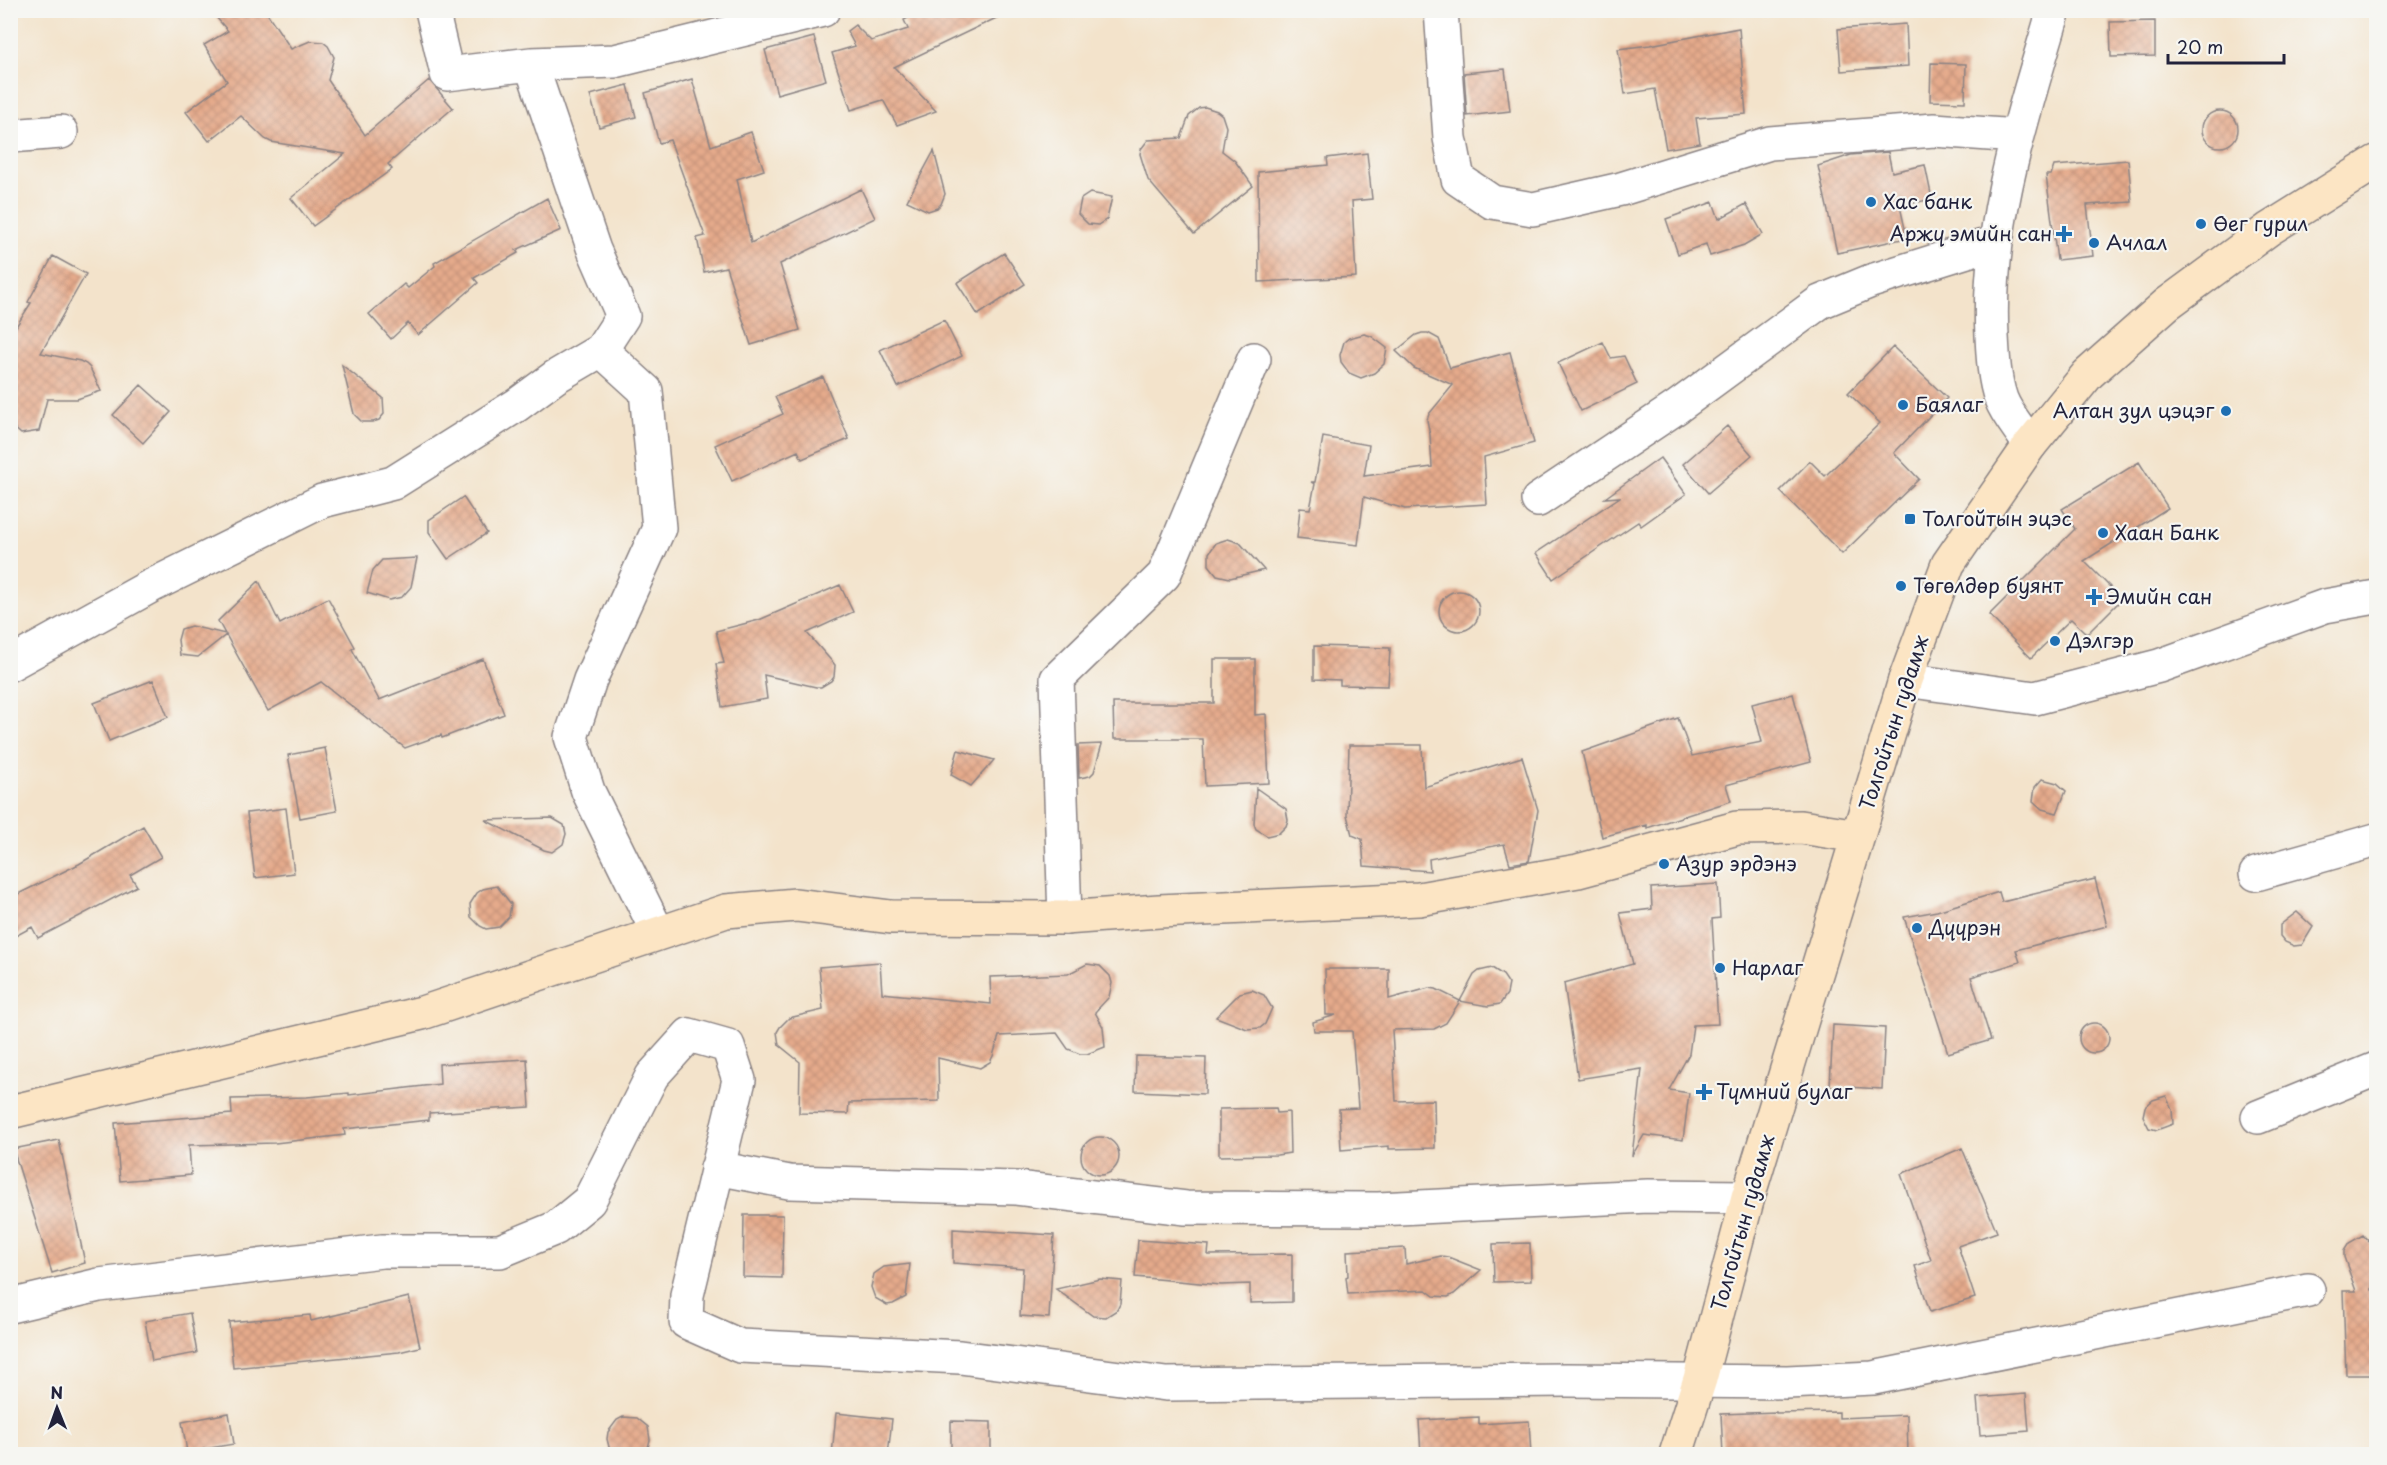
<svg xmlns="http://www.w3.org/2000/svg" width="2387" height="1465" viewBox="0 0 2387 1465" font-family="'Playpen Sans',sans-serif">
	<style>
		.building { fill: url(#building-cross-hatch) }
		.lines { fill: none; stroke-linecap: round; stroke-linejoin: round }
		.street-casing { stroke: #8a8283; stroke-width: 36 }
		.secondary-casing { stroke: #8a8283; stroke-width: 36 }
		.street { stroke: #fff; stroke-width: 33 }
		.secondary { stroke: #fce5c4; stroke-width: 33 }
		.poi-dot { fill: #1f6fb2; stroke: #f6f6f2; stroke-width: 2 }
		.labels { text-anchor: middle; stroke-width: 4.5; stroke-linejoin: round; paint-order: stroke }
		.poi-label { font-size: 20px; fill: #22223b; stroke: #f6f6f2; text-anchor: start }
		.street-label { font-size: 20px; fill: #22223b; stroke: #f6f6f2 }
	</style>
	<defs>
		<pattern id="building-cross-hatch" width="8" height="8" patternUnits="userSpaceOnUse" patternTransform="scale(1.5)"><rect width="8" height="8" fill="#e5aa8b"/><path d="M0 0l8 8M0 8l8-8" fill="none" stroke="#c49279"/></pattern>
	</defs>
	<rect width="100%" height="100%" fill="#f6f6f2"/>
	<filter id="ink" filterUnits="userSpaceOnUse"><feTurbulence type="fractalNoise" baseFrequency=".0167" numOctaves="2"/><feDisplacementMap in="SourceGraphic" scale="12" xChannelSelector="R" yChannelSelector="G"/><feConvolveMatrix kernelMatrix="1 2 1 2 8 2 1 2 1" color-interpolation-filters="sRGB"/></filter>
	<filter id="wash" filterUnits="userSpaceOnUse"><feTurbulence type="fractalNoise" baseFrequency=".008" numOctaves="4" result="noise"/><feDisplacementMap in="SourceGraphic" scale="24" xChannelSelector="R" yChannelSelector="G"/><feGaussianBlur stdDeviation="1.35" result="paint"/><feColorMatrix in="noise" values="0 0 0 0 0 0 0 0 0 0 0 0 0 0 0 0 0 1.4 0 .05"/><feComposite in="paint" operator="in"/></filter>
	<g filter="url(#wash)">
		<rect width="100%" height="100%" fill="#f3e3cb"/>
		<g id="blocks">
			<path class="building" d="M 210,10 L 265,10 L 291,49 L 310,41 L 323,42 L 328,46 L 334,57 L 328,80 L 365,135 L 429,80 L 453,108 L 388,164 L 392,169 L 313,226 L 291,198 L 345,154 L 271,142 L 265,139 L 241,116 L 209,141 L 186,112 L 227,81 L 204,45 L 228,31 Z
				M 923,10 L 1013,10 L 894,67 L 936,111 L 897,125 L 883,100 L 851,110 L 832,53 L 855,46 L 847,31 L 855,25 L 871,41 L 908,29 L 904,20 Z
				M 2155,21 L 2155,56 L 2111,57 L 2110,22 Z
				M 1906,24 L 1908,66 L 1841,71 L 1838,29 Z
				M 1739,28 L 1746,114 L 1696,118 L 1700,143 L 1666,149 L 1655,89 L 1625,94 L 1618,49 L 1650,45 Z
				M 814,37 L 826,80 L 777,94 L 765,50 Z
				M 1931,63 L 1966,64 L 1965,102 L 1930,101 Z
				M 1505,69 L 1510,111 L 1467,116 L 1464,73 Z
				M 692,79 L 711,146 L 751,132 L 764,170 L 737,179 L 751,243 L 861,189 L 875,218 L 780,264 L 800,330 L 751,345 L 726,267 L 704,272 L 697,238 L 705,236 L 670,140 L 659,143 L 645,93 Z
				M 628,85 L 636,117 L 599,127 L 590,95 Z
				M 1205,107 L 1217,111 L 1222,115 L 1226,127 L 1222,151 L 1235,161 L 1253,186 L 1194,234 L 1148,180 L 1140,154 L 1141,149 L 1148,140 L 1181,138 L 1189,116 L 1199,108 Z
				M2202 129a18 18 0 1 1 36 0a18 18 0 1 1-36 0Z
				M 934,151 L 945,194 L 941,204 L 937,208 L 928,211 L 907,201 Z
				M 1888,152 L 1892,172 L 1925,165 L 1932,199 L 1900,206 L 1907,238 L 1837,253 L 1818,166 L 1851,155 Z
				M 1367,153 L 1372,199 L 1352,201 L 1356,277 L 1259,282 L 1258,172 L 1328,165 L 1327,158 Z
				M 2128,160 L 2132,202 L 2087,205 L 2093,256 L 2057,260 L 2046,175 L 2051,175 L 2054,166 Z
				M 1090,193 L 1112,197 L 1107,219 L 1098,225 L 1088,224 L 1078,214 L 1081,199 Z
				M 547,198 L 561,230 L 516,250 L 518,253 L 474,278 L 478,283 L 418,335 L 408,323 L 391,339 L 369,314 L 404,284 L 408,288 L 435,266 L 434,263 Z
				M 1713,202 L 1719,219 L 1746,204 L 1763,234 L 1744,245 L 1710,256 L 1706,244 L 1678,254 L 1666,219 Z
				M 1004,253 L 1025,284 L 978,315 L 957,283 Z
				M 53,256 L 86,274 L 41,353 L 80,361 L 86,364 L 90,368 L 101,391 L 77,399 L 47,399 L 39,431 L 21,434 L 10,424 L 10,336 L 31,303 L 28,302 Z
				M 944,320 L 962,356 L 898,387 L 880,350 Z
				M 1422,333 L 1428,333 L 1439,339 L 1450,368 L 1510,352 L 1534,443 L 1484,457 L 1487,504 L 1405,509 L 1364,497 L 1358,545 L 1297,538 L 1300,508 L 1310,509 L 1315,484 L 1311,482 L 1315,482 L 1323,437 L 1369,445 L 1364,476 L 1432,467 L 1430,435 L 1427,420 L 1429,414 L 1453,385 L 1414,368 L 1396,351 L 1416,335 Z
				M 1364,334 L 1371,336 L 1387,348 L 1384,364 L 1374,373 L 1361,378 L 1349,373 L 1341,362 L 1340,355 L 1344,342 L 1349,338 Z
				M 1603,342 L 1611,358 L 1624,356 L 1637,384 L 1581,411 L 1558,363 Z
				M 1893,347 L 1947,398 L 1894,453 L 1919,479 L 1842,554 L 1780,491 L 1810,461 L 1825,476 L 1880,423 L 1848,393 Z
				M 342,365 L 383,398 L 384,414 L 379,420 L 373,422 L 362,422 L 354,414 Z
				M 823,377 L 849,439 L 802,459 L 798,451 L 732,481 L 715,445 L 783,414 L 775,397 Z
				M 141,385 L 171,412 L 143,443 L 113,415 Z
				M 1727,426 L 1752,455 L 1708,493 L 1683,464 Z
				M 1660,458 L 1686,494 L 1641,526 L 1638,522 L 1553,579 L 1536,553 L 1620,497 L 1605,498 Z
				M 2139,462 L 2168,508 L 2084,561 L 2122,599 L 2087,634 L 2071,619 L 2031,658 L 1989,615 L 2075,529 L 2062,509 Z
				M 463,497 L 487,533 L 448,559 L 429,532 L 429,520 Z
				M 1228,539 L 1240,543 L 1264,570 L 1230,578 L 1217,575 L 1209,565 L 1209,553 L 1216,543 Z
				M 417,558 L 411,587 L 402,597 L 389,600 L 367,593 L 373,570 L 382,560 Z
				M 259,581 L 280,624 L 328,598 L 355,647 L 352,649 L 379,700 L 483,659 L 504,714 L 442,738 L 441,735 L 405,748 L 321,682 L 268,711 L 226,635 L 198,657 L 180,655 L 178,640 L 181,629 L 191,626 L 225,634 L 218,621 Z
				M 840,585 L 853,612 L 807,633 L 835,665 L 834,677 L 831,681 L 821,687 L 816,687 L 764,675 L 767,699 L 722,707 L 716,664 L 724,663 L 716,631 L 759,620 Z
				M1439 611a20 20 0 1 1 40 0a20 20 0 1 1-40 0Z
				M 1314,646 L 1390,648 L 1388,686 L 1340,685 L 1340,680 L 1314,679 Z
				M 1214,659 L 1255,659 L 1255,715 L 1266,714 L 1269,783 L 1205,786 L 1203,739 L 1114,739 L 1113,703 L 1214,703 Z
				M 153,680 L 168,717 L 109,741 L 94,703 Z
				M 1793,694 L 1811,762 L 1726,785 L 1731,801 L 1647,828 L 1647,825 L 1602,837 L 1582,752 L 1678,718 L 1692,756 L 1762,742 L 1752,704 Z
				M 1102,744 L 1094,772 L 1090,776 L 1079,778 L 1078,745 Z
				M 1349,745 L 1422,745 L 1424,787 L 1522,757 L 1538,810 L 1529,861 L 1510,864 L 1504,844 L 1429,859 L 1430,871 L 1364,866 L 1362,839 L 1352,835 L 1347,815 Z
				M 325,748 L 337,811 L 300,818 L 288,755 Z
				M 958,750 L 994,760 L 971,786 L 951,775 Z
				M 2042,779 L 2057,783 L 2066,791 L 2057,813 L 2042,809 L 2033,801 L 2035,787 Z
				M 1256,788 L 1286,809 L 1288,820 L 1286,826 L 1279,833 L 1267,836 L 1256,829 L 1254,824 Z
				M 286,808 L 294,873 L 255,878 L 247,813 Z
				M 552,818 L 564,825 L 566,834 L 563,844 L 552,852 L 544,850 L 485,820 Z
				M 143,826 L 161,857 L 130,875 L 137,886 L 38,938 L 32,927 L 10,939 L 10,898 L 79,864 Z
				M 2095,879 L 2107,926 L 2016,950 L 2020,962 L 1971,977 L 1991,1040 L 1948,1053 L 1904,917 L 1937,911 L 1999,892 L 2002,902 Z
				M 1718,884 L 1720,918 L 1712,919 L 1718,1024 L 1693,1025 L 1689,1054 L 1669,1090 L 1689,1093 L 1683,1140 L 1644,1135 L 1632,1156 L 1642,1069 L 1578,1079 L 1564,983 L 1633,964 L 1620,913 L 1652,909 L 1651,888 Z
				M 497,886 L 511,904 L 509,917 L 499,927 L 486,929 L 480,926 L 471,917 L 470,904 L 477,893 L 483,889 Z
				M 2297,912 L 2313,927 L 2302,945 L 2294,946 L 2285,942 L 2280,936 L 2280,925 Z
				M 880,962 L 882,993 L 991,1004 L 990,977 L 1068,974 L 1087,964 L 1100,966 L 1110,976 L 1112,983 L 1109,997 L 1095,1012 L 1103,1027 L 1105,1047 L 1087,1054 L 1080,1054 L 1068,1049 L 1057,1033 L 999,1036 L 993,1056 L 990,1062 L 980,1068 L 938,1058 L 939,1101 L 849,1103 L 848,1114 L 799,1113 L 800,1062 L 779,1045 L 777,1032 L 780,1027 L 789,1018 L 823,1010 L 819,967 Z
				M 1492,968 L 1503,975 L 1509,984 L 1507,994 L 1500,1004 L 1488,1006 L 1460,1001 L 1446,1023 L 1434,1029 L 1392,1030 L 1396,1101 L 1434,1100 L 1435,1148 L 1389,1149 L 1389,1146 L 1341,1150 L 1339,1109 L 1358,1108 L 1352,1031 L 1314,1031 L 1313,1022 L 1336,1015 L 1326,1015 L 1325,969 L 1389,969 L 1389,999 L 1429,988 L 1436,989 L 1460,1001 L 1474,975 L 1479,971 Z
				M 1252,990 L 1264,995 L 1272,1008 L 1265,1024 L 1260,1028 L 1247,1029 L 1216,1017 L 1240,993 Z
				M2079 1038a15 15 0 1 1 30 0a15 15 0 1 1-30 0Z
				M 1833,1025 L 1885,1028 L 1882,1089 L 1830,1086 Z
				M 1136,1056 L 1206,1058 L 1205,1094 L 1135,1091 Z
				M 527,1059 L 530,1107 L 429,1113 L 429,1120 L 344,1129 L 345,1135 L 275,1143 L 189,1145 L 191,1175 L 120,1181 L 115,1123 L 232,1114 L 231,1099 L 307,1097 L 349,1093 L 349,1095 L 440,1084 L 439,1064 Z
				M 2166,1096 L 2172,1109 L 2173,1124 L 2157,1130 L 2149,1128 L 2143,1116 L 2145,1107 L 2153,1100 Z
				M 1276,1108 L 1277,1113 L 1289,1112 L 1290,1153 L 1277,1155 L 1219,1156 L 1219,1109 Z
				M1081 1156a19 19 0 1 1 38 0a19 19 0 1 1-38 0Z
				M 59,1140 L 85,1263 L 52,1273 L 13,1149 Z
				M 1962,1148 L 1997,1232 L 1958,1246 L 1975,1298 L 1930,1312 L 1915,1266 L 1931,1260 L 1901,1174 Z
				M 744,1215 L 783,1215 L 782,1278 L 743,1277 Z
				M 953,1229 L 1054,1235 L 1049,1318 L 1020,1316 L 1023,1268 L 953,1263 Z
				M 2363,1235 L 2372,1245 L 2375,1253 L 2372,1290 L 2376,1290 L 2376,1375 L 2346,1375 L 2343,1291 L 2356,1291 L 2344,1257 L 2344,1251 L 2349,1243 Z
				M 1138,1240 L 1209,1245 L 1208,1255 L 1292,1254 L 1292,1302 L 1250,1303 L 1250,1284 L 1221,1285 L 1135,1277 Z
				M 1530,1243 L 1531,1281 L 1494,1282 L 1493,1244 Z
				M 1405,1248 L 1406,1264 L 1441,1256 L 1448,1257 L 1481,1270 L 1454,1294 L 1448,1297 L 1434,1296 L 1426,1290 L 1348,1294 L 1346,1277 L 1348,1276 L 1347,1251 Z
				M 910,1264 L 906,1297 L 893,1304 L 887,1305 L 875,1298 L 871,1287 L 874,1274 L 884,1267 Z
				M 1100,1279 L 1122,1281 L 1120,1304 L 1117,1310 L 1106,1317 L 1093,1316 L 1056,1289 Z
				M 409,1297 L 420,1347 L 399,1352 L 233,1368 L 229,1322 L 310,1315 L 311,1321 Z
				M 190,1313 L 197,1353 L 152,1361 L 145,1321 Z
				M 2026,1394 L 2029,1431 L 1980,1435 L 1977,1398 Z
				M 1776,1412 L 1776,1413 L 1839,1412 L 1839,1418 L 1907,1415 L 1908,1455 L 1723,1455 L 1721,1414 Z
				M 229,1413 L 234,1444 L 187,1452 L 182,1422 Z
				M 836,1413 L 892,1419 L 888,1455 L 832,1455 Z
				M 623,1417 L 637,1418 L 648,1427 L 650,1440 L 646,1455 L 611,1455 L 607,1439 L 608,1432 L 617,1420 Z
				M 1479,1417 L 1479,1424 L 1529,1421 L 1531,1455 L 1421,1455 L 1419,1420 Z
				M 951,1421 L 991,1422 L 991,1455 L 951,1455 Z"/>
		</g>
	</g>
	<g filter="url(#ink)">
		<use href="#blocks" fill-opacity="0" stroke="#8a8283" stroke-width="1.5"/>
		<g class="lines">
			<g class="street-casing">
				<path id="street" d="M 432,10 L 447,74 L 531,64 L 615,61 L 823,10
					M 1441,10 L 1450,138 L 1458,179 L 1492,202 L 1533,209 L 1621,189 L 1770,143 L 1934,130 L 2017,136
					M 10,136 L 61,132
					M 601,350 L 646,391 L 659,528 L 590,680 L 571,737 L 588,791 L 658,933
					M 2030,445 C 2021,430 2007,415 2001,399 C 1994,379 1993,356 1992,336 C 1986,225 2023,116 2054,10
					M 1538,500 L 1677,407 L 1820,302 L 1871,281 L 1996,242
					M 10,664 L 151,586 L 322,501 L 393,483 L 517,405 L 555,377 L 601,350 L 623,316 L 594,250 L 531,64
					M 1905,680 L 2035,698 L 2159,666 L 2325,606 L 2376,597
					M 2256,874 L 2376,840
					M 1065,918 L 1057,679 L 1164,575 L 1254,359
					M 2258,1117 L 2376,1069
					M 717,1168 L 789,1182 L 1016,1188 L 1186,1208 L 1378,1209 L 1648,1196 L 1748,1197
					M 10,1306 L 99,1285 L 382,1251 L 500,1251 L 556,1228 L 589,1201 L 652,1076 L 689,1035 L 728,1046 L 739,1080 L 687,1295 L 686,1322 L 740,1346 L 960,1357 L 1166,1384 L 1567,1380 L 1787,1382 L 1873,1378 L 2308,1290"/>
			</g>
			<g class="secondary-casing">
				<path id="secondary" d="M 10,1112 L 422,1013 L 726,911 L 796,905 L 891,917 L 1065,918 L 1159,911 L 1419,899 L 1578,871 L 1737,828 L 1801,827 L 1858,836
					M 1676,1454 L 1700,1379 L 1748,1197 L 1858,836 L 1905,680 L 1948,564 L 2030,445 L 2088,374 L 2167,304 L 2269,229 L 2376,162"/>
			</g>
			<use href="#street" class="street"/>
			<use href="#secondary" class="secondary"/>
		</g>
	</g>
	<g class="poi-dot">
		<circle cx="1871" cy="202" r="6"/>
		<circle cx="2201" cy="224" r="6"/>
		<path d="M2061 225h6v6h6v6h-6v6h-6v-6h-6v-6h6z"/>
		<circle cx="2094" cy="243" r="6"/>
		<circle cx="1903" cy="405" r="6"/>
		<circle cx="2226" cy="411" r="6"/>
		<rect x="1904" y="513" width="12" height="12" rx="3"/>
		<circle cx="2103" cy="533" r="6"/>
		<circle cx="1901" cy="586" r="6"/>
		<path d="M2091 588h6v6h6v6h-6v6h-6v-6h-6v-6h6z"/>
		<circle cx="2055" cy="641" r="6"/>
		<circle cx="1664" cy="864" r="6"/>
		<circle cx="1917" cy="928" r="6"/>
		<circle cx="1720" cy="968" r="6"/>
		<path d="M1701 1083h6v6h6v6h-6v6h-6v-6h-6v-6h6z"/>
	</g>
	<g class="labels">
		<g class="poi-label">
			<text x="1883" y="209">Хас банк</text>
			<text x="2213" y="231">Өег гурил</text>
			<text x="2052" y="241" text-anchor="end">Аржү эмийн сан</text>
			<text x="2106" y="250">Ачлал</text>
			<text x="1915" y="412">Баялаг</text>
			<text x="2214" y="418" text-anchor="end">Алтан зул цэцэг</text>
			<text x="1922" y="526">Толгойтын эцэс</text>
			<text x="2115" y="540">Хаан Банк</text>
			<text x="1913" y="593">Төгөлдөр буянт</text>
			<text x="2106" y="604">Эмийн сан</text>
			<text x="2067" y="648">Дэлгэр</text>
			<text x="1676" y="871">Азур эрдэнэ</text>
			<text x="1929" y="935">Дүүрэн</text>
			<text x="1732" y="975">Нарлаг</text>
			<text x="1716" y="1099">Түмний булаг</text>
		</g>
		<g class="street-label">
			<text transform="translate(1894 723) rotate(-72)" y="7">Толгойтын гудамж</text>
			<text transform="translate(1743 1223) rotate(-74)" y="7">Толгойтын гудамж</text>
		</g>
	</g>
	<rect width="2387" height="1465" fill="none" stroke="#f6f6f2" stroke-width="36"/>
	<g transform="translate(57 1408) rotate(359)" stroke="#f6f6f2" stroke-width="4.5" paint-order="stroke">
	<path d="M0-4.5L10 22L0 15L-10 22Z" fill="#22223b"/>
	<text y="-9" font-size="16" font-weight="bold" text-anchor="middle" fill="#22223b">N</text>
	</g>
	<path d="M2168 54v9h116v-9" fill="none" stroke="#22223b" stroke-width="3"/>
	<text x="2177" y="54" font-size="18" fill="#22223b" stroke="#f6f6f2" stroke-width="4.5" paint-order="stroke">20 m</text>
</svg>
